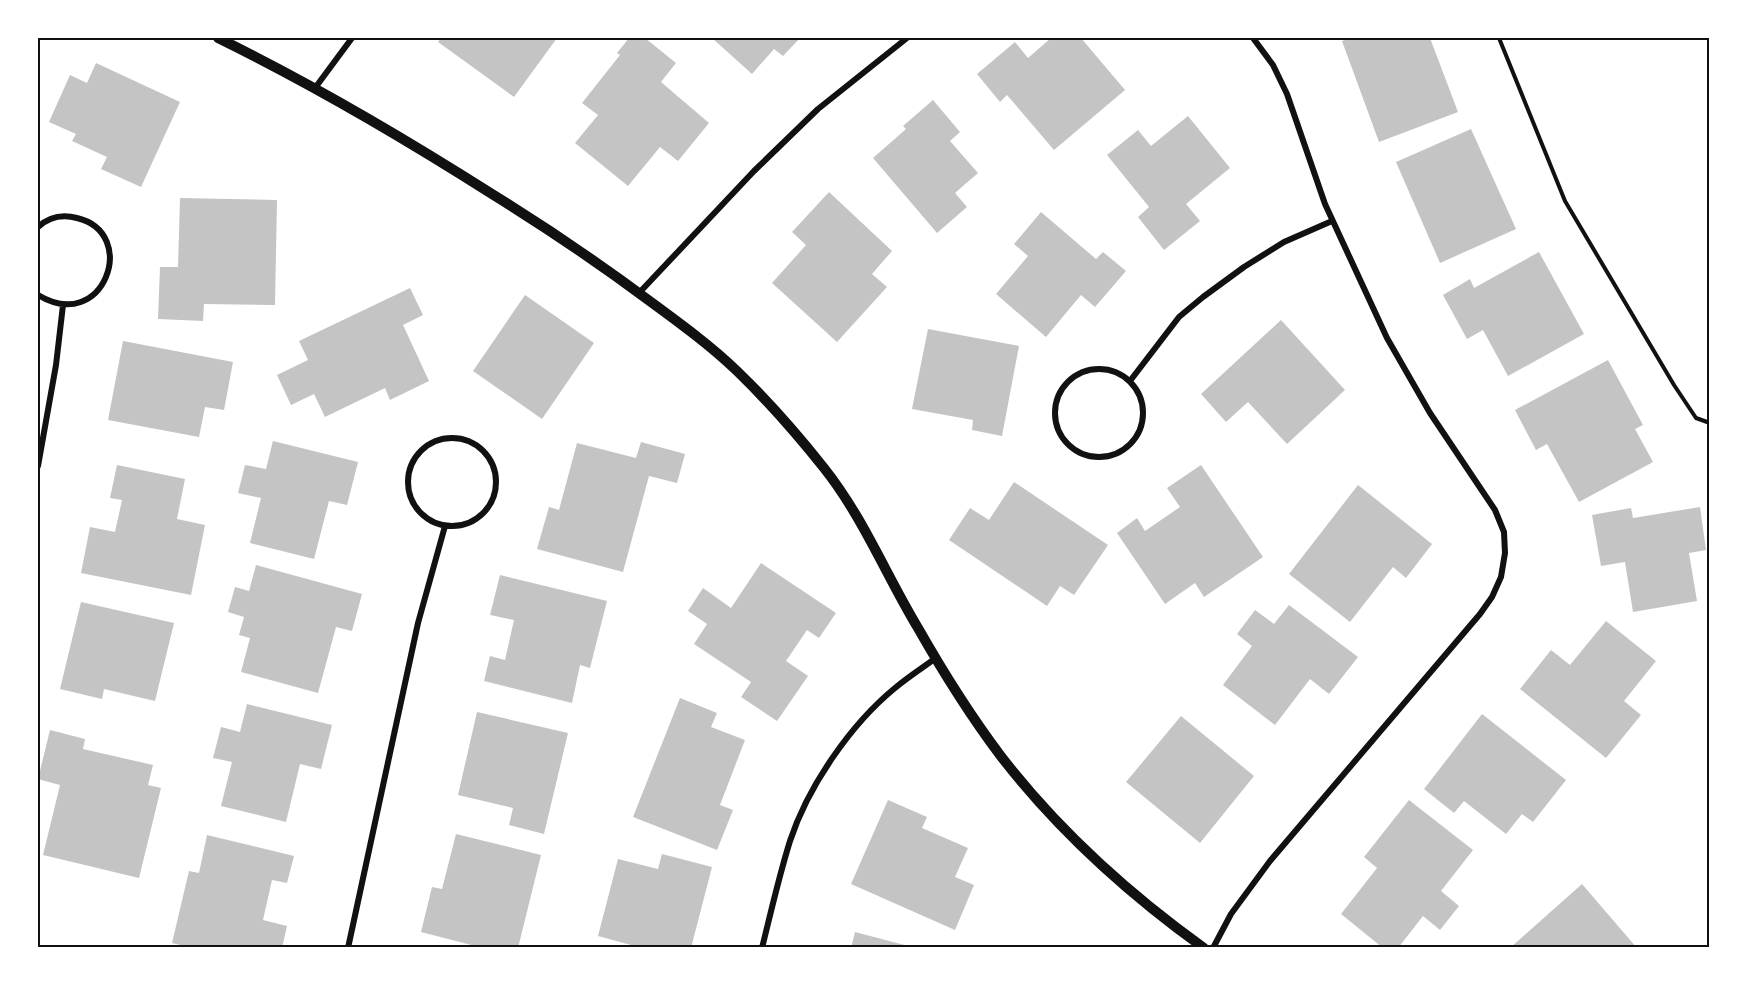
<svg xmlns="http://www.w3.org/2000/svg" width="1747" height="985" viewBox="0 0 1747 985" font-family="'Source Sans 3',sans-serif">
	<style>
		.building { fill: #c4c4c4 }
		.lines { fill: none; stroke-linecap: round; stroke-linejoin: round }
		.path { stroke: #111; stroke-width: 4 }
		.minor { stroke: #111; stroke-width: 6 }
		.tertiary { stroke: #111; stroke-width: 10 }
		.neatline { fill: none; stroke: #111; stroke-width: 2 }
	</style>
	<rect width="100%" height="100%" fill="#fff"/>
	<path class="building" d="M 441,38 L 557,38 L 514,97 L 438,42 Z
		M 629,38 L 645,38 L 676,63 L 661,82 L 709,123 L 678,161 L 660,147 L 628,186 L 575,143 L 598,115 L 582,103 L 620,55 L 617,53 Z
		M 712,38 L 800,38 L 783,56 L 774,49 L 752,74 Z
		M 1051,38 L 1081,38 L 1125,90 L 1054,150 L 1007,95 L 1000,102 L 977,74 L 1015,42 L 1028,58 Z
		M 1350,38 L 1430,38 L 1458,112 L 1379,142 L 1342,41 Z
		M 96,63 L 180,102 L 141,187 L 101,169 L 107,157 L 72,141 L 76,134 L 49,122 L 70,75 L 87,83 Z
		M 933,100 L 960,132 L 950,141 L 978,173 L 955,193 L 967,207 L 937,233 L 873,158 L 906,129 L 903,126 Z
		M 1188,116 L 1230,168 L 1186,204 L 1200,221 L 1164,250 L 1138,217 L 1149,207 L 1107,155 L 1138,130 L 1151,146 Z
		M 1471,129 L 1516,229 L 1440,263 L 1396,162 Z
		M 829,192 L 892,251 L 872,274 L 887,287 L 837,342 L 772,283 L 806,245 L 792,232 Z
		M 180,198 L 277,200 L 275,305 L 204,304 L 203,321 L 158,319 L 160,267 L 178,267 Z
		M 1041,212 L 1096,259 L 1103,252 L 1126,271 L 1095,307 L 1081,295 L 1046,337 L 996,294 L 1028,256 L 1014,244 Z
		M 1539,252 L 1584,334 L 1508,376 L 1483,330 L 1467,339 L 1443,295 L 1470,279 L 1474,288 Z
		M 410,288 L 423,315 L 403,325 L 429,381 L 390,400 L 385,388 L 325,417 L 314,394 L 291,405 L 277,375 L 308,360 L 299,341 Z
		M 525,295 L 594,343 L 542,419 L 473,371 Z
		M 1281,320 L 1345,390 L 1287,444 L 1248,402 L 1226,422 L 1201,394 Z
		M 928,329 L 1019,346 L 1002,436 L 972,430 L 973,420 L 912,409 Z
		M 123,341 L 233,362 L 224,410 L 205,407 L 199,437 L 108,420 Z
		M 1608,360 L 1643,425 L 1635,429 L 1653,462 L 1579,502 L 1547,444 L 1536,450 L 1515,410 Z
		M 273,441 L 358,462 L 347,505 L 329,501 L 314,559 L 250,543 L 261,498 L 238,493 L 245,465 L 266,469 Z
		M 641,442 L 685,454 L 677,483 L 649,476 L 623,572 L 537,549 L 549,507 L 559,510 L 577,443 L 636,458 Z
		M 117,465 L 185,479 L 177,519 L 205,525 L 191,595 L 81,573 L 90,527 L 115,532 L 122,500 L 110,498 Z
		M 1201,465 L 1263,557 L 1204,597 L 1195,583 L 1165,604 L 1117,533 L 1137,518 L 1145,531 L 1180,507 L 1167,488 Z
		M 1014,482 L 1108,545 L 1074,595 L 1060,586 L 1047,606 L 949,540 L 970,508 L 989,520 Z
		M 1358,485 L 1432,544 L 1406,578 L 1393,567 L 1350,622 L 1289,574 Z
		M 1700,507 L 1706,550 L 1689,553 L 1697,601 L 1633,612 L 1625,562 L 1601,566 L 1592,515 L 1631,508 L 1633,518 Z
		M 761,563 L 836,613 L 819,638 L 807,630 L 786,661 L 808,676 L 777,721 L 741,697 L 751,682 L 694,644 L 707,624 L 688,611 L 703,588 L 731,608 Z
		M 256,565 L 362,594 L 352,631 L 336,627 L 318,693 L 241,672 L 250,638 L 239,635 L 244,617 L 228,612 L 235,587 L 249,591 Z
		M 500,575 L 607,601 L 590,668 L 580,665 L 572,703 L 484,681 L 490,656 L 505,660 L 514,620 L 490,615 Z
		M 81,602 L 174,623 L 155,701 L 104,689 L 102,699 L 60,689 Z
		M 1289,605 L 1358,657 L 1329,694 L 1310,679 L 1275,725 L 1223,685 L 1252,646 L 1237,634 L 1255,610 L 1274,624 Z
		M 1606,621 L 1656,661 L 1624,701 L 1641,715 L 1606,758 L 1520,689 L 1551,650 L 1570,665 Z
		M 680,698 L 717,713 L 711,727 L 745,740 L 720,805 L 733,810 L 717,850 L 633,817 Z
		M 247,704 L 332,725 L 321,769 L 300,764 L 286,822 L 221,806 L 232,762 L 213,758 L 221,727 L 240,732 Z
		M 477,712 L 568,733 L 544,834 L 509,825 L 513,808 L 458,795 Z
		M 1482,714 L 1566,780 L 1533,822 L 1522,814 L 1506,834 L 1464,801 L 1454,813 L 1424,789 Z
		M 1181,716 L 1254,776 L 1200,843 L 1126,782 Z
		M 50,730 L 85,739 L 83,749 L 153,765 L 148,785 L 161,788 L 139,878 L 43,855 L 60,785 L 38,779 Z
		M 888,800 L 927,817 L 922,828 L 968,848 L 955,877 L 974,885 L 955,930 L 851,884 Z
		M 1409,800 L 1473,850 L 1441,891 L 1459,906 L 1440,930 L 1423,916 L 1398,948 L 1383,948 L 1341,914 L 1377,868 L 1364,857 Z
		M 456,834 L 541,855 L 518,948 L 483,948 L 421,932 L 432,887 L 442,889 Z
		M 207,835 L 294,856 L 287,883 L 272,880 L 263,920 L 287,926 L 282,948 L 193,948 L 172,943 L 189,871 L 199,873 Z
		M 662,854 L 712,867 L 691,948 L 642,948 L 598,936 L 618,859 L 658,869 Z
		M 1582,884 L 1637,948 L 1510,948 Z
		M 855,932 L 912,947 L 912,948 L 851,948 Z"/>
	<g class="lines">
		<path class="path" d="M 1499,38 L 1565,201 L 1674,385 L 1696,418 L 1710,423"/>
		<path class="minor" d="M 315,88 L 352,38
			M 38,227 C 49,217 62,214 77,218 C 140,233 104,335 38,295
			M 639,293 L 754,171 L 818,109 L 907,38
			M1055 413a44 44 0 1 1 88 0a44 44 0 1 1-88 0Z
			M 1130,381 L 1179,317 L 1203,297 L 1244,267 L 1284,242 L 1332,221
			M408 482a44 44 0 1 1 88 0a44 44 0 1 1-88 0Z
			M 38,466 L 56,365 L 63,305
			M 348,948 L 418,623 L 445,526
			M 762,948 C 771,912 779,876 790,841 C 808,786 851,724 895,688 C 908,677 922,668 936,658
			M 1213,948 L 1231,914 L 1270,861 L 1480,614 L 1492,597 L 1501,577 L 1505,553 L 1504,532 L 1495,510 L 1430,413 L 1387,338 L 1325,204 L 1287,94 L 1273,65 L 1253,38"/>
		<path class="tertiary" d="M 218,38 C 312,84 404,138 492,194 C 547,228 600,264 651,302 C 681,324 711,346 737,371 C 768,401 797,434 824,468 C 863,517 886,575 918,628 C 943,672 970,715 1000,755 C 1057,829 1129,894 1204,948"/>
	</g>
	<rect width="1747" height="985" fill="none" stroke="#ffffff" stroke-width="78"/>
	<rect x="39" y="39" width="1669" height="907" class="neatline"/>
</svg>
